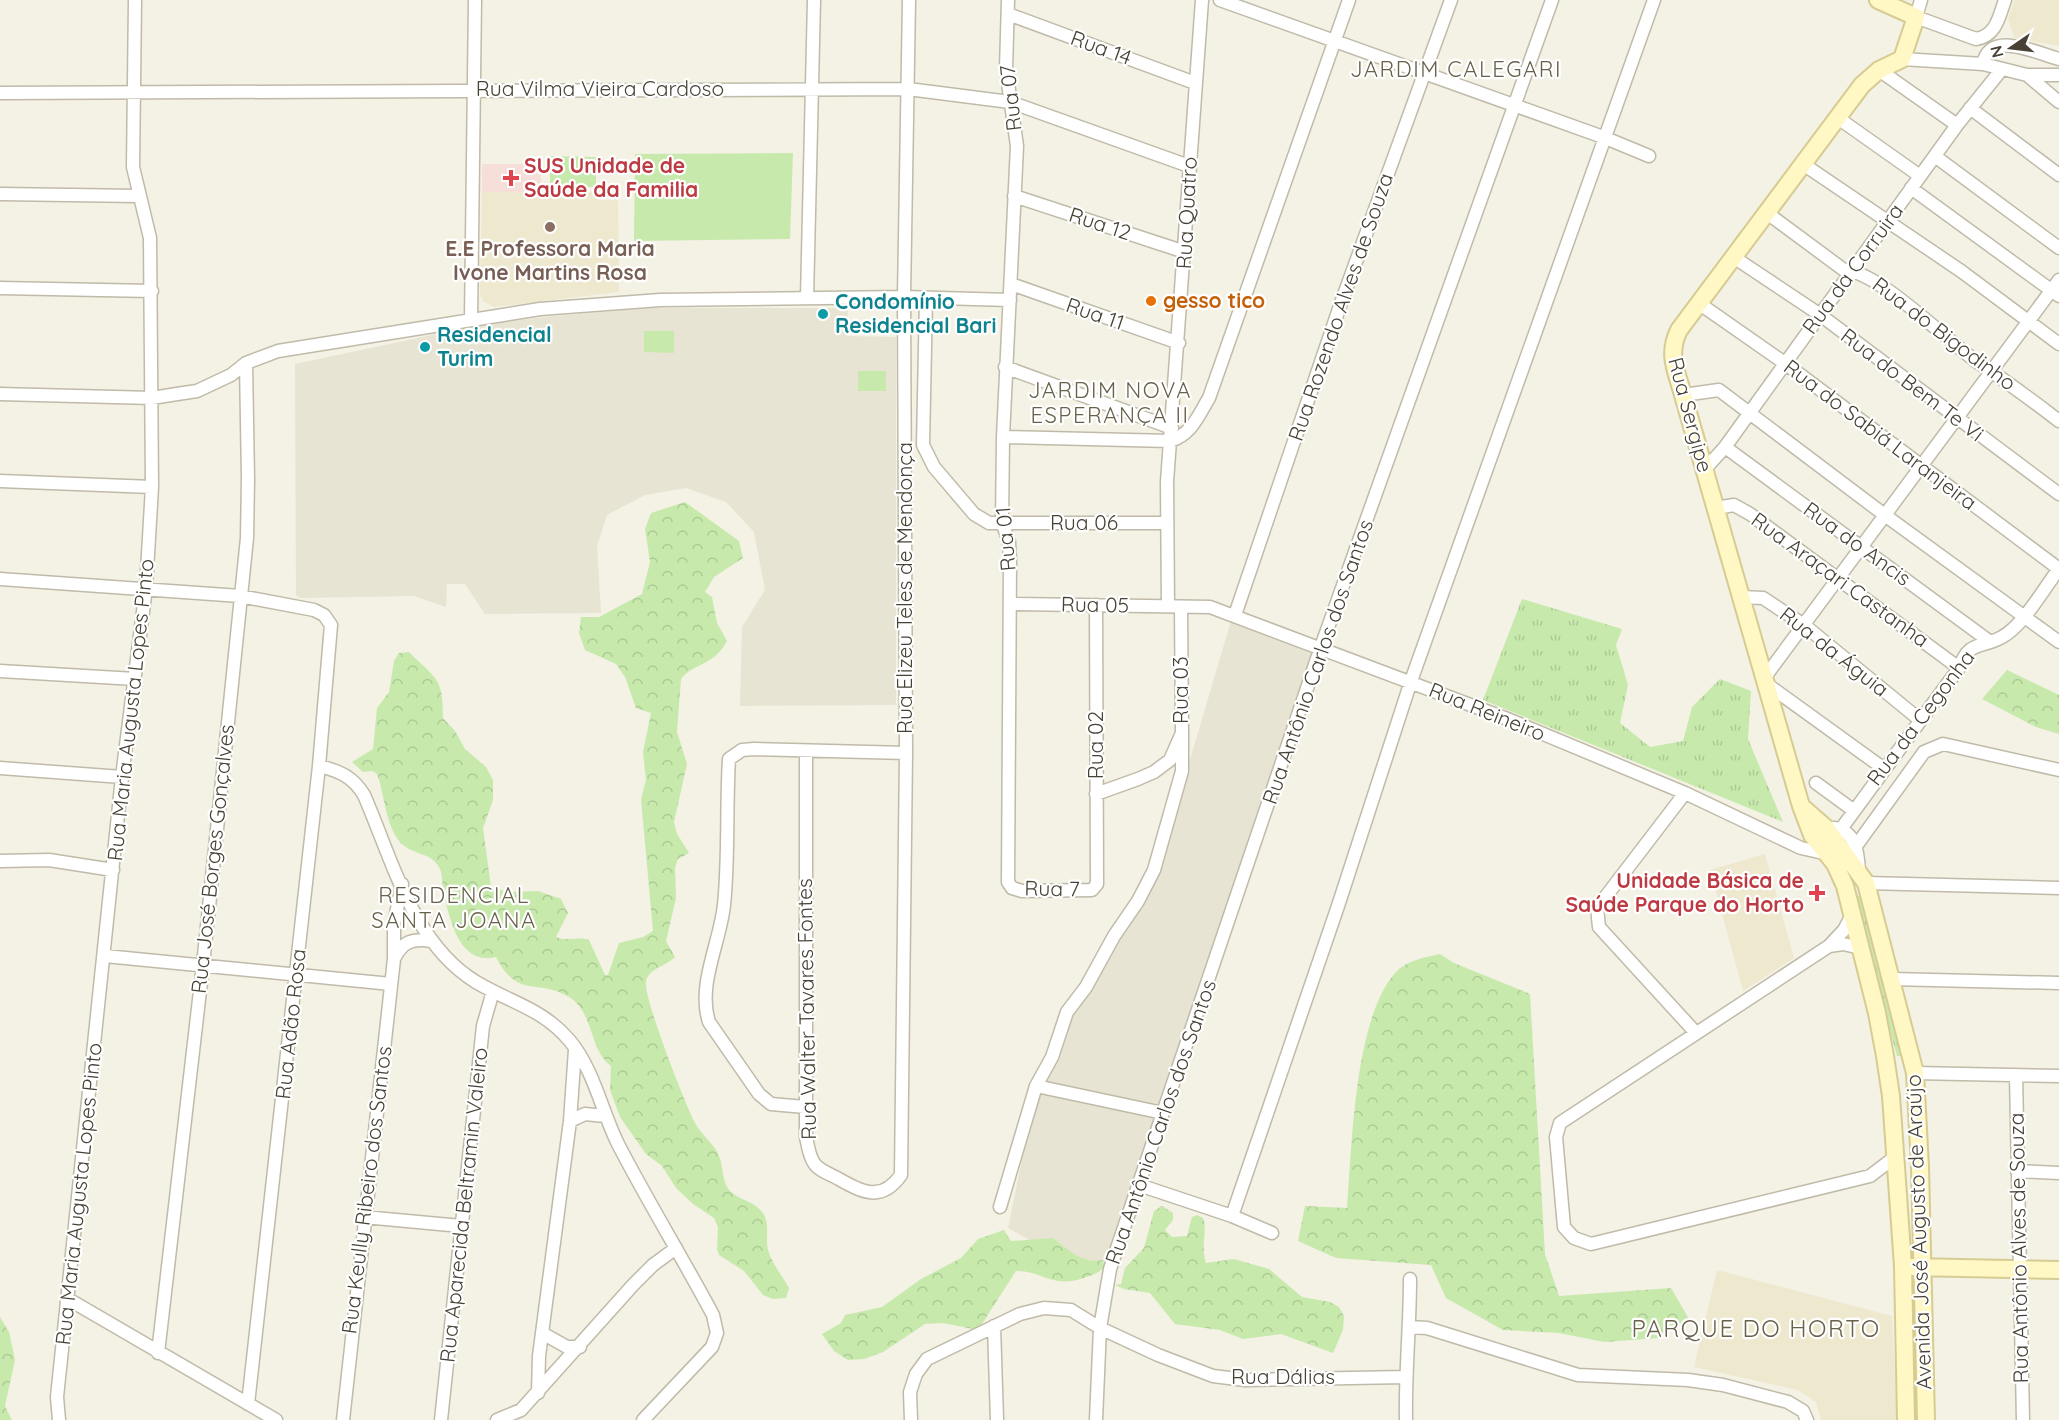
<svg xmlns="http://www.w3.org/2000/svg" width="2059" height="1420" viewBox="0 0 2059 1420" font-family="Quicksand,sans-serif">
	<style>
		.residential { fill: #e8e4d3 }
		.education { fill: #eee8cf }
		.medical { fill: #f5dfd8 }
		.grass { fill: url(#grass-tufts) }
		.forest { fill: url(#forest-crowns) }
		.pitch { fill: #c7eaac }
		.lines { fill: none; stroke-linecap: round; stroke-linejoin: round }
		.street-casing { stroke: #c0baa8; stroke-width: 15 }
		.secondary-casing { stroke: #d6cc93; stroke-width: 20 }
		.street { stroke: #fff; stroke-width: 12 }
		.secondary { stroke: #fff7c4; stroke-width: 16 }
		.health-dot { fill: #e0444e; stroke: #fff; stroke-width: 2 }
		.education-dot { fill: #8d6e63; stroke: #fff; stroke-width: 2 }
		.food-dot { fill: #e8710a; stroke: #fff; stroke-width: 2 }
		.culture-dot { fill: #0f9aa8; stroke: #fff; stroke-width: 2 }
		.labels { text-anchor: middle; stroke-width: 4.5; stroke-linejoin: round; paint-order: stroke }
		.street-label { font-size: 21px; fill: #474235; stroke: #fff }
		.health-label { font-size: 21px; font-weight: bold; fill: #be3a42; stroke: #fff; text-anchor: start }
		.education-label { font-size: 21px; font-weight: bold; fill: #785e54; stroke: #fff }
		.food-label { font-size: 21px; font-weight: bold; fill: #c56008; stroke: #fff; text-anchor: start }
		.culture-label { font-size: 21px; font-weight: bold; fill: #0d838f; stroke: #fff; text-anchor: start }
		.neighbourhood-label { font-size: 22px; letter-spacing: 1.5px; fill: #6a614b; stroke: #fff }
		.quarter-label { font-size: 24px; letter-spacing: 1.5px; fill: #6a614b; stroke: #fff }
	</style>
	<defs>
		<pattern id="grass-tufts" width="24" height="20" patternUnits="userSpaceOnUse" patternTransform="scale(1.5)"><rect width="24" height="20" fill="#c7eaac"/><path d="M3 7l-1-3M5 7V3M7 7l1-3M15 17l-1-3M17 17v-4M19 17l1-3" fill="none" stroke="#acca95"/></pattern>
		<pattern id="forest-crowns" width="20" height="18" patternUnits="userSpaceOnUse" patternTransform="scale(1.5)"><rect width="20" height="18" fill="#c7eaac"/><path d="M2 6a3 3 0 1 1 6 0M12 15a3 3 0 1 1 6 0" fill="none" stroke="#acca95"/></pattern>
	</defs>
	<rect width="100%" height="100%" fill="#f4f1e5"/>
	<path class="residential" d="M 650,308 L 848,308 L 847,336 L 896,337 L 896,705 L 740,706 L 742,627 L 765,590 L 754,532 L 726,502 L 686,488 L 645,495 L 607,515 L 597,546 L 601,613 L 485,614 L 465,584 L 447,584 L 446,607 L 414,596 L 300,598 L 296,595 L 295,364 L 470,327 L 544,317 Z
		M 1231,621 L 1317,654 L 1108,1266 L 1053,1253 L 1008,1228 L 1037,1087 L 1079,1001 L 1139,902 L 1187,770 Z"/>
	<path class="education" d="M 2015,0 L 2059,0 L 2059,46 L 2015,38 L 2008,19 Z
		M 482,192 L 599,192 L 600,200 L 618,200 L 619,292 L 494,307 L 484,302 L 480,294 Z
		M 1765,854 L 1794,958 L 1743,991 L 1710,870 Z
		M 1717,1270 L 1892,1316 L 1897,1420 L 1821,1420 L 1816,1402 L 1798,1390 L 1694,1367 Z"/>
	<path class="medical" d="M 482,164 L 541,164 L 541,192 L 482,192 Z"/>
	<path class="grass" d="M 1522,599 L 1622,629 L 1616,645 L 1628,685 L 1620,723 L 1650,747 L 1683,741 L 1692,707 L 1720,679 L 1751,691 L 1748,739 L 1783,822 L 1483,700 Z
		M 1853,895 L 1860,896 L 1864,906 L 1903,1056 L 1897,1056 Z"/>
	<path class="forest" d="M 685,502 L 739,541 L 743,558 L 714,577 L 705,592 L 712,597 L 717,623 L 727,641 C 713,667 693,663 681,679 L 677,732 L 687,764 L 674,822 L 677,834 L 689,853 L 678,859 L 675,868 L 676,898 L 666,941 L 675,957 C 667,966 648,968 646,982 C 643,997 686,1106 695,1123 C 701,1135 715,1144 719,1156 C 723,1166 722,1178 727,1187 C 735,1200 754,1200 763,1213 C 771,1225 764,1240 769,1253 C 773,1265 783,1277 789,1288 L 786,1298 L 773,1299 L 763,1295 L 744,1271 L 719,1255 L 717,1249 L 718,1227 L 714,1218 L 693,1204 L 676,1188 L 662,1166 L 646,1154 L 620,1117 L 610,1090 L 611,1066 C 589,1050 594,1012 569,997 C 539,978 518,1000 496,957 C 459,967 449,917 443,890 C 442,883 443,874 439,867 C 431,852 412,855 401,843 C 385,826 385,795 377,774 L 373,771 L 363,772 L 352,762 L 373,749 L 377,708 L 389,692 L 394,661 L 399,653 L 409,652 C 437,680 443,677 443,718 L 455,731 L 465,749 L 486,767 L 493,780 L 493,800 L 483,828 L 491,887 L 508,892 L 538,891 L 561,899 L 568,913 L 556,937 C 568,942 577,936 589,940 L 605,975 L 608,975 L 619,943 L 643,937 L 653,931 L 641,799 L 646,780 L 643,752 L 651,713 L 636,708 L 625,677 L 616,664 L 585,650 L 579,633 L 581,617 L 599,617 L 642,594 L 650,562 L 645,529 L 651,513 Z
		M 2007,670 L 2059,695 L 2059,734 L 2036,727 L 1982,699 Z
		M 1440,954 L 1454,963 L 1530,994 L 1545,1254 L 1559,1296 L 1671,1288 L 1689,1319 L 1660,1338 L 1604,1342 L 1559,1333 L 1503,1330 L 1446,1298 L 1431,1265 L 1336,1258 L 1298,1241 L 1305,1206 L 1347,1208 C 1352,1147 1354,1020 1395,973 C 1407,960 1423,958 1440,954 Z
		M 1162,1206 L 1173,1213 L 1173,1220 L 1165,1230 L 1172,1237 L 1187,1236 L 1192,1217 L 1197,1215 L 1203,1218 C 1208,1232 1200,1245 1206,1263 L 1234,1259 L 1269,1269 L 1302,1297 L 1330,1302 L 1339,1307 L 1344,1316 L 1343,1330 L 1333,1353 L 1281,1334 L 1243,1339 L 1220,1330 L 1175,1324 L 1150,1293 L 1124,1289 L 1115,1285 L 1121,1284 L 1125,1268 L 1144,1248 L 1154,1211 Z
		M 1004,1230 L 1011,1241 L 1053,1238 C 1069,1250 1082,1264 1103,1260 L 1104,1267 C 1098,1274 1092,1275 1084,1278 C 1051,1289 1042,1270 1016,1271 L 978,1330 L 943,1323 L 925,1324 L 883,1352 L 864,1359 L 848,1360 L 834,1351 L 822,1334 L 841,1323 L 845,1315 L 882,1307 L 921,1279 L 961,1258 L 978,1239 Z
		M 0,1317 L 9,1332 L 15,1360 L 5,1406 L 12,1420 L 0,1420 Z"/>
	<path class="pitch" d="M 793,153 L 790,239 L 634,241 L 635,154 Z
		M 550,156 L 596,157 L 596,187 L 550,187 Z
		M 644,331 L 674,331 L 674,353 L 644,352 Z
		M 858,371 L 886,371 L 886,391 L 858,391 Z"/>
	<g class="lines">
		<g class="street-casing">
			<path id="street" d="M 1008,0 L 1006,69 L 1017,146 L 1003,437 L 1002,522 L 1009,542 L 1010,562 L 1008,882 L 1012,888 L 1022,891 L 1092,890 L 1097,884 L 1096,605
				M 1220,0 L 1603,137 L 1649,156
				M 1921,0 L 1916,17 L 1976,39 C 1996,36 1999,17 2005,0
				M 1008,14 L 1195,83
				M 1902,59 L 1983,64 L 2027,75 L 2059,75
				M 1983,64 C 1990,29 2036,53 2059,59
				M 1879,70 L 1957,125
				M 2027,75 L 2059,102
				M 0,93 L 908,89 L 1010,102 L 1189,166
				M 1970,108 L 2059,175
				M 1838,118 L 1920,176
				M 1936,157 L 2059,248
				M 1803,164 L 1961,271 L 2059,344
				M 1911,188 L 2059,296
				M 0,194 L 139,196
				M 1014,196 L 1185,252
				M 1767,213 L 1844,270 C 1878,271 1946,340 1976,361 C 2004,380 2032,400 2059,421
				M 1735,258 L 1819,314 L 2059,494
				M 1011,284 L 1179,343
				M 0,288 L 152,291
				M 807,298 L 814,0
				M 926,298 L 923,445 L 934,467 L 974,514 L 989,523 L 1167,523
				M 1700,304 L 1786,364 L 2059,569
				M 471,320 L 475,0
				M 1005,367 L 1172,428
				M 0,394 L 152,398 L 177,394 L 197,391 L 231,375 L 246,363 L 278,351 L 540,309 L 660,300 L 904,297 L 1010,300
				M 1683,395 L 1719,390 L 1886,516 L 2059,642
				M 1003,437 L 1170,441 C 1192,434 1198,416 1209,398 L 1349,0
				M 1725,447 L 1989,641
				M 1705,469 L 1725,447 L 1957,125 L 2002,69
				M 0,481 L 152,487
				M 1716,508 L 1734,505 L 1750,514 L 1959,668
				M 0,579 L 240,596 L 314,610 L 324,615 L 331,625 L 319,766 L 248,1404
				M 1741,597 L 1763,598 L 1804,625 L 1920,720
				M 1010,604 L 1210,607 L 1505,718 L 1685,793 L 1801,848 L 1828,854
				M 1168,606 L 1167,482 L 1202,0
				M 1235,615 L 1341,303 L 1451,0
				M 0,671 L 135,679
				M 1765,677 L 2059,280
				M 1768,685 L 1883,768
				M 806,752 L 806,1137 C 808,1146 809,1156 814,1163 C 818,1170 830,1174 837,1178 C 862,1192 881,1203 901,1175 L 906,753 L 904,297 L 909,0
				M 319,766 C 340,771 353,777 364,795 C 392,859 413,944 476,982 C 511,1003 542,1008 570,1041 C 594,1070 602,1112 618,1144 C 648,1202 682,1257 713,1315 L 717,1333 L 712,1347 L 643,1420
				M 0,768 L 122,777
				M 1816,783 L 1853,810
				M 1685,793 L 1597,908 L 1599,927 L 1696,1033
				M 1096,794 L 1138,779 L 1154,772 L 1170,760 L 1182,733 L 1181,607
				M 1834,828 C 1856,831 1858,853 1859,871
				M 1841,829 L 1959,668 C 1970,639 1981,649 2002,637 C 2023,626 2044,588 2059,569
				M 1856,846 L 1924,752 L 1943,744 L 2059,770
				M 0,861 L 49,860 L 113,870
				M 1866,883 L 2059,888
				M 1852,915 L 1844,930 L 1829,946 L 1560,1123 L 1556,1137 L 1564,1227 L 1574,1238 L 1591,1244 L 1870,1176 L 1895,1157
				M 1829,946 L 1843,944 L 1861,948
				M 105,956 L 391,984
				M 394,959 C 402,942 412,938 431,941
				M 1891,979 L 2059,983
				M 1915,1073 L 2059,1076
				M 2016,1075 L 2023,1420
				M 1036,1086 L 1163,1113
				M 805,1107 L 771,1104 L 759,1094 L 709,1022 C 697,985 720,943 724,905 C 729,857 726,808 729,759 L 742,750 L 754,749 L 906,753
				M 570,1121 L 585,1114 L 605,1116
				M 2017,1171 L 2059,1173
				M 1139,1185 L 1232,1216 L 1272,1233
				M 1000,1207 L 1036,1086 L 1052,1057 L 1067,1012 L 1086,987 L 1114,936 L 1138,901 L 1154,870 L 1182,771 L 1182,733
				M 1232,1216 L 1339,903 L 1411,681 L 1654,0
				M 364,1217 L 461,1226
				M 68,1299 L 276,1420
				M 994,1326 L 997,1420
				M 1410,1327 L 1427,1328 L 1578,1375 L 1688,1380 L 1723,1385 L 1788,1402 L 1803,1411 L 1807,1420
				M 542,1333 L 567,1347 L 580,1347
				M 158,1353 L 203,965 L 247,538 L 248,479 L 246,363
				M 538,1393 L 539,1356 L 570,1121 L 575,1050
				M 59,1420 L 57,1397 L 122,777 L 146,588 L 152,487 L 150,238 L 133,167 L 135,0
				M 343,1420 L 394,959 L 394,924 L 402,884
				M 441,1420 L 483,1026 L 493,991
				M 497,1420 L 521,1410 L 633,1285 L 653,1265 L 676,1248
				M 911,1420 L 910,1392 L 916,1374 L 927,1359 L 1020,1314 L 1044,1308 L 1071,1310 L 1100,1328 L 1158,1355 L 1213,1376 L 1245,1380 L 1405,1377
				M 1096,1420 L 1100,1328 L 1110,1269 L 1321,647 L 1552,0
				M 1406,1420 C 1405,1373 1410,1327 1410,1279"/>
		</g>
		<g class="secondary-casing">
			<path id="secondary" d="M 1878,0 L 1916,17 L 1902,59 L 1879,70 L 1862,85 L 1679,330 C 1667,354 1676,370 1683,395 L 1801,806 L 1812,835 L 1835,864 L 1845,886 L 1877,1013 L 1885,1056 L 1891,1096 L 1903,1266 L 1906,1420
				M 1802,807 L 1826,828 L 1866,883 L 1915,1073 L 1920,1167 L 1926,1420
				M 1913,1267 L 2059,1270"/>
		</g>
		<use href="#street" class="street"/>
		<use href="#secondary" class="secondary"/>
	</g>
	<g class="health-dot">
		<path d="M508 169h6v6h6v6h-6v6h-6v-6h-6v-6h6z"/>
		<path d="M1814 884h6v6h6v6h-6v6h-6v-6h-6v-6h6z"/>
	</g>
	<circle class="education-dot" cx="550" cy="227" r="6"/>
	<circle class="food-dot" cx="1151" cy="301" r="6"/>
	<g class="culture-dot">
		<circle cx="823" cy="314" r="6"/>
		<circle cx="425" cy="347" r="6"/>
	</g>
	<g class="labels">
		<g class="street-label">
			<text transform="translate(1101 48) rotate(20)" y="7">Rua 14</text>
			<text x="600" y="96">Rua Vilma Vieira Cardoso</text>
			<text transform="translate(1011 98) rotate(-96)" y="7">Rua 07</text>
			<text transform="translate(1187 213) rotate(-87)" y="7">Rua Quatro</text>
			<text transform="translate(1100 224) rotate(18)" y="7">Rua 12</text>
			<text transform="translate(1853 269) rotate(-54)" y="7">Rua da Corruira</text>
			<text transform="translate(1341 307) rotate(-71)" y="7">Rua Rozendo Alves de Souza</text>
			<text transform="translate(1095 314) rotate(19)" y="7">Rua 11</text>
			<text transform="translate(1944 334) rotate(37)" y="7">Rua do Bigodinho</text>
			<text transform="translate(1912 385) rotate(37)" y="7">Rua do Bem Te Vi</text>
			<text transform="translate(1690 415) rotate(75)" y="7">Rua Sergipe</text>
			<text transform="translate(1880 435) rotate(37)" y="7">Rua do Sabiá Laranjeira</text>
			<text x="1084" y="530">Rua 06</text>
			<text transform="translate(1006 539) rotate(-95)" y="7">Rua 01</text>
			<text transform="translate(1857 544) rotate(36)" y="7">Rua do Ancis</text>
			<text transform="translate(1840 580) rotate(36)" y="7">Rua Araçari Castanha</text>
			<text transform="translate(905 588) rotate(-90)" y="7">Rua Elizeu Teles de Mendonça</text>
			<text transform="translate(1095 605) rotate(1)" y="7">Rua 05</text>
			<text transform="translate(1834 652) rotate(38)" y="7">Rua da Águia</text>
			<text transform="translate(1318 662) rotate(-71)" y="7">Rua Antônio Carlos dos Santos</text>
			<text transform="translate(1181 690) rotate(-90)" y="7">Rua 03</text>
			<text transform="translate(131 710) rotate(-84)" y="7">Rua Maria Augusta Lopes Pinto</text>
			<text transform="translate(1487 712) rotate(22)" y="7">Rua Reineiro</text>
			<text transform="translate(1921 718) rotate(-53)" y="7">Rua da Cegonha</text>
			<text transform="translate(1096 745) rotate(-90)" y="7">Rua 02</text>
			<text transform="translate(213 859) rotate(-84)" y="7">Rua José Borges Gonçalves</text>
			<text transform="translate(1052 889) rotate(1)" y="7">Rua 7</text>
			<text transform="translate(807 1009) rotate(-91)" y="7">Rua Walter Tavares Fontes</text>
			<text transform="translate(291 1024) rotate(-84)" y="7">Rua Adão Rosa</text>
			<text transform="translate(1161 1122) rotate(-71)" y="7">Rua Antônio Carlos dos Santos</text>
			<text transform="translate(367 1190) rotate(-83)" y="7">Rua Keully Ribeiro dos Santos</text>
			<text transform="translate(79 1194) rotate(-84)" y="7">Rua Maria Augusta Lopes Pinto</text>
			<text transform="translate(464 1205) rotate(-84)" y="7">Rua Aparecida Beltramin Valeiro</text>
			<text transform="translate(1919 1232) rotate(-92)" y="7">Avenida José Augusto de Araújo</text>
			<text transform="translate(2019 1248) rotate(-91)" y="7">Rua Antônio Alves de Souza</text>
			<text x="1283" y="1384">Rua Dálias</text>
		</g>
		<g class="health-label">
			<text x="524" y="173">SUS Unidade de<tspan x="524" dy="24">Saúde da Familia</tspan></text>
			<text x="1804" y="888" text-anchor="end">Unidade Básica de<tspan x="1804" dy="24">Saúde Parque do Horto</tspan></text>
		</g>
		<g class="education-label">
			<text x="550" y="256">E.E Professora Maria<tspan x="550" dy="24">Ivone Martins Rosa</tspan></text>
		</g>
		<g class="food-label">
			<text x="1163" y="308">gesso tico</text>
		</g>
		<g class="culture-label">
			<text x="835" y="309">Condomínio<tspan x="835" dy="24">Residencial Bari</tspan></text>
			<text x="437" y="342">Residencial<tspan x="437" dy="24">Turim</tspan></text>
		</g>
		<g class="neighbourhood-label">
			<text x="1456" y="77">JARDIM CALEGARI</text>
			<text x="1110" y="398">JARDIM NOVA<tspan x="1110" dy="25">ESPERANÇA II</tspan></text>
			<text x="454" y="903">RESIDENCIAL<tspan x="454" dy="25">SANTA JOANA</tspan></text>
		</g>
		<g class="quarter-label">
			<text x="1756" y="1337">PARQUE DO HORTO</text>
		</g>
	</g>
	<g transform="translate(2011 48) rotate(256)" stroke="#ffffff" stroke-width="4.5" paint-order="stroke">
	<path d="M0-4.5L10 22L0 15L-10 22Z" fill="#474235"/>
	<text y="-9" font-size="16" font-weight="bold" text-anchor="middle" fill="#474235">N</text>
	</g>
</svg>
